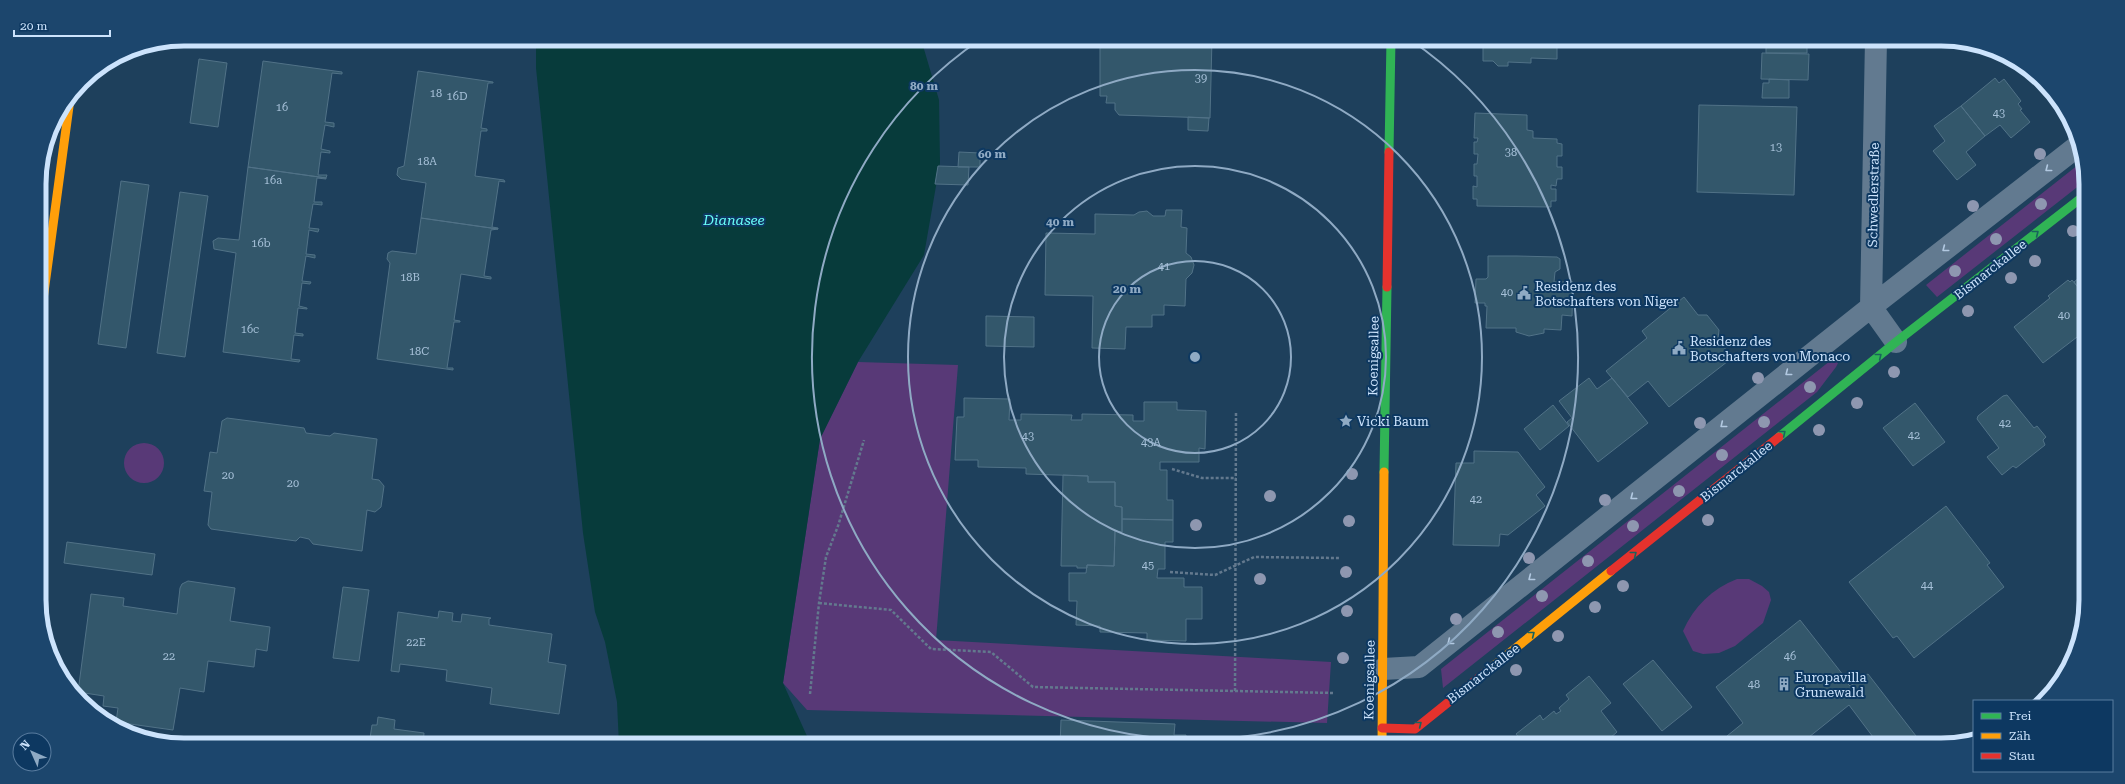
<svg xmlns="http://www.w3.org/2000/svg" width="2125" height="784" viewBox="0 0 2125 784" font-family="'Roboto Serif',serif">
	<style>
		.green { fill: #583977 }
		.water { fill: #073b3b }
		.building { fill: #33576b; stroke: #517287 }
		.lines { fill: none; stroke-linecap: round; stroke-linejoin: round }
		.path { stroke: #63798e; stroke-width: 2.5; stroke-dasharray: 3 2; stroke-linecap: butt }
		.street { stroke: #627a90; stroke-width: 22 }
		.fast { stroke: #30b455; stroke-width: 9 }
		.slow { stroke: #ff9f0a; stroke-width: 9 }
		.jam { stroke: #e5322d; stroke-width: 9 }
		.tree { fill: #8e97b0 }
		.oneway { stroke: #b2c9e1 }
		.oneway2 { stroke: #19635d }
		.ring { fill: none; stroke: #8faac4; stroke-width: 2 }
		.labels { text-anchor: middle; stroke-width: 4; stroke-linejoin: round; paint-order: stroke }
		.number-label { font-size: 11px; fill: #a6c0d8 }
		.street-label { font-size: 13px; fill: #cce3fc; stroke: #0d3861 }
		.poi-label { font-size: 13px; fill: #cce3fc; stroke: #0d3861; text-anchor: start }
		.water-label { font-size: 14px; font-style: italic; fill: #69fef7; stroke: #0d3861 }
		.rim { fill: none; stroke: #cce3fc; stroke-width: 5 }
		.centre { fill: #8faac4; stroke: #0d3861; stroke-width: 2 }
		.ring-label { font-size: 12px; text-anchor: middle; font-weight: bold; fill: #8faac4; stroke: #0d3861; stroke-width: 4; stroke-linejoin: round; paint-order: stroke }
	</style>
	<rect width="100%" height="100%" fill="#1e405c"/>
	<path class="green" d="M 2083,161 L 2085,181 L 1937,297 L 1926,285 Z
		M 1834,360 L 1838,363 L 1836,367 L 1817,392 L 1443,688 L 1441,669 L 1830,361 Z
		M 858,362 L 958,365 L 936,640 L 1331,662 L 1327,723 L 807,710 L 783,683 L 820,439 Z
		M124 463a20 20 0 1 1 40 0a20 20 0 1 1-40 0Z
		M 1737,579 L 1749,579 L 1762,586 L 1769,592 L 1771,600 L 1763,623 L 1735,646 L 1719,653 L 1703,654 L 1693,651 L 1683,631 C 1694,606 1712,589 1737,579 Z"/>
	<path class="water" d="M 536,39 L 921,39 L 939,100 L 940,163 L 924,255 L 858,362 L 820,439 L 783,683 L 811,745 L 619,745 L 617,702 L 605,642 L 595,612 L 583,533 L 536,68 Z"/>
	<path class="building" d="M 1095,39 L 1212,39 L 1210,118 L 1119,115 L 1115,110 L 1115,103 L 1106,103 L 1107,96 L 1100,96 L 1100,45 L 1095,45 Z
		M 1483,39 L 1557,39 L 1557,59 L 1531,58 L 1531,63 L 1508,62 L 1508,66 L 1498,66 L 1493,61 L 1483,61 Z
		M 1766,39 L 1807,39 L 1807,53 L 1766,53 Z
		M 1762,53 L 1809,54 L 1808,80 L 1761,79 Z
		M 199,59 L 227,63 L 218,127 L 190,123 Z
		M 263,61 L 342,72 L 342,74 L 332,73 L 325,122 L 334,123 L 334,127 L 325,125 L 321,149 L 330,151 L 330,153 L 321,152 L 318,175 L 327,175 L 326,178 L 248,167 Z
		M 418,71 L 493,82 L 493,83 L 488,83 L 481,128 L 487,129 L 487,131 L 481,131 L 475,176 L 504,180 L 505,182 L 499,181 L 492,227 L 498,228 L 498,229 L 421,218 L 426,183 L 401,179 L 397,175 L 398,168 L 404,166 Z
		M 1995,78 L 1999,83 L 2004,79 L 2021,101 L 2018,104 L 2022,109 L 2020,110 L 2030,122 L 2011,138 L 2000,125 L 1985,136 L 1961,106 Z
		M 1769,79 L 1789,80 L 1789,98 L 1762,98 L 1763,83 L 1769,83 Z
		M 1699,105 L 1797,107 L 1794,195 L 1697,192 Z
		M 1961,106 L 1985,136 L 1966,152 L 1976,165 L 1957,180 L 1933,151 L 1945,141 L 1934,126 Z
		M 1475,113 L 1527,115 L 1527,130 L 1533,131 L 1533,138 L 1557,139 L 1557,143 L 1562,144 L 1562,156 L 1557,156 L 1557,167 L 1562,167 L 1562,179 L 1557,179 L 1556,186 L 1551,185 L 1551,189 L 1556,189 L 1556,201 L 1551,201 L 1551,207 L 1477,206 L 1477,199 L 1473,199 L 1473,186 L 1477,187 L 1477,176 L 1474,176 L 1474,164 L 1477,164 L 1478,154 L 1474,154 L 1474,142 L 1477,142 L 1478,138 L 1474,138 Z
		M 1188,117 L 1209,118 L 1208,131 L 1188,130 Z
		M 959,152 L 980,153 L 980,167 L 958,167 Z
		M 938,166 L 969,167 L 968,185 L 935,184 Z
		M 248,167 L 326,178 L 326,179 L 317,178 L 314,202 L 322,202 L 322,205 L 313,204 L 309,228 L 319,229 L 318,232 L 309,230 L 306,254 L 315,255 L 315,258 L 306,256 L 302,281 L 311,282 L 310,284 L 302,283 L 299,306 L 307,308 L 307,309 L 298,308 L 295,333 L 303,334 L 303,336 L 294,335 L 291,359 L 300,360 L 299,362 L 223,352 L 236,253 L 214,249 L 213,241 L 218,238 L 239,240 Z
		M 121,181 L 149,185 L 126,348 L 98,344 Z
		M 180,192 L 208,196 L 185,357 L 157,353 Z
		M 1166,210 L 1182,210 L 1181,227 L 1187,228 L 1186,253 L 1191,257 L 1194,265 L 1192,273 L 1186,279 L 1185,306 L 1164,305 L 1164,315 L 1152,315 L 1152,327 L 1126,327 L 1125,349 L 1092,348 L 1093,296 L 1045,295 L 1046,233 L 1095,234 L 1095,214 L 1134,215 L 1139,212 L 1147,211 L 1153,216 L 1165,216 Z
		M 421,218 L 498,229 L 491,230 L 484,276 L 491,277 L 491,279 L 461,274 L 454,320 L 460,321 L 460,322 L 454,322 L 447,368 L 453,368 L 453,370 L 377,359 L 390,263 L 387,259 L 388,253 L 392,251 L 416,254 Z
		M 1488,256 L 1517,256 L 1557,257 L 1560,259 L 1560,269 L 1555,272 L 1554,282 L 1573,282 L 1572,316 L 1562,315 L 1561,330 L 1544,329 L 1544,333 L 1529,336 L 1516,332 L 1516,328 L 1486,328 L 1487,306 L 1485,306 L 1485,303 L 1475,303 L 1476,279 L 1486,279 L 1488,277 Z
		M 2085,273 L 2085,296 L 2074,282 Z
		M 2068,280 L 2070,282 L 2072,280 L 2085,296 L 2085,340 L 2081,334 L 2043,363 L 2014,327 L 2050,298 L 2048,296 Z
		M 1684,297 L 1698,315 L 1707,315 L 1719,330 L 1718,339 L 1732,358 L 1669,407 L 1648,381 L 1628,397 L 1606,371 L 1647,338 L 1642,331 Z
		M 986,316 L 1034,317 L 1034,347 L 986,346 Z
		M 1589,378 L 1597,389 L 1612,378 L 1648,423 L 1598,462 L 1567,422 L 1572,418 L 1559,401 Z
		M 2007,395 L 2034,428 L 2037,426 L 2046,437 L 2043,440 L 2045,445 L 2016,468 L 2013,466 L 2002,475 L 1987,457 L 1999,448 L 1977,419 L 1978,416 L 2003,396 Z
		M 964,398 L 1010,399 L 1009,420 L 1021,420 L 1021,414 L 1072,415 L 1071,420 L 1082,420 L 1082,414 L 1133,415 L 1133,421 L 1144,421 L 1144,402 L 1177,402 L 1177,410 L 1206,411 L 1205,449 L 1199,448 L 1199,462 L 1160,462 L 1160,470 L 1167,470 L 1167,500 L 1173,500 L 1173,520 L 1122,519 L 1122,507 L 1115,506 L 1115,482 L 1088,482 L 1088,476 L 1026,474 L 1026,468 L 978,467 L 978,460 L 955,460 L 957,417 L 964,417 Z
		M 1915,403 L 1945,442 L 1913,466 L 1883,428 Z
		M 1553,405 L 1569,426 L 1540,450 L 1524,429 Z
		M 227,418 L 304,428 L 306,433 L 330,436 L 334,433 L 377,439 L 372,479 L 379,480 L 384,486 L 381,507 L 375,512 L 367,510 L 362,551 L 313,544 L 309,539 L 300,537 L 296,541 L 211,529 L 208,525 L 212,492 L 204,491 L 210,452 L 217,453 L 222,421 Z
		M 1474,451 L 1518,452 L 1545,487 L 1536,495 L 1545,506 L 1508,535 L 1500,534 L 1499,546 L 1453,545 L 1456,463 L 1474,463 Z
		M 1063,475 L 1088,476 L 1088,482 L 1115,482 L 1115,506 L 1122,507 L 1122,532 L 1115,531 L 1114,566 L 1087,565 L 1087,568 L 1077,568 L 1077,566 L 1061,566 Z
		M 1946,506 L 1990,563 L 1987,565 L 2004,587 L 1914,658 L 1897,636 L 1893,638 L 1849,582 Z
		M 1122,519 L 1173,520 L 1173,542 L 1165,542 L 1165,569 L 1158,569 L 1157,578 L 1184,578 L 1184,587 L 1202,587 L 1202,619 L 1186,619 L 1186,641 L 1147,640 L 1147,633 L 1100,632 L 1100,626 L 1076,625 L 1077,601 L 1069,601 L 1069,573 L 1086,573 L 1087,565 L 1114,566 L 1115,531 L 1122,532 Z
		M 67,542 L 155,554 L 152,575 L 64,563 Z
		M 188,581 L 235,588 L 230,621 L 270,627 L 267,651 L 256,649 L 254,667 L 208,661 L 204,692 L 180,688 L 173,730 L 116,722 L 118,708 L 103,706 L 104,696 L 78,692 L 91,594 L 124,598 L 123,606 L 177,614 L 180,588 L 182,584 Z
		M 343,587 L 369,590 L 359,661 L 333,658 Z
		M 439,611 L 453,613 L 452,621 L 461,622 L 462,614 L 491,618 L 489,619 L 489,625 L 552,634 L 548,662 L 566,665 L 559,714 L 490,704 L 492,688 L 446,681 L 447,670 L 400,664 L 399,672 L 391,671 L 398,612 L 438,618 Z
		M 1800,620 L 1847,680 L 1846,682 L 1850,686 L 1868,674 L 1923,745 L 1879,745 L 1849,705 L 1799,745 L 1734,745 L 1727,736 L 1743,723 L 1716,687 Z
		M 1653,660 L 1692,707 L 1662,731 L 1623,684 Z
		M 1589,676 L 1611,703 L 1601,711 L 1617,732 L 1602,745 L 1525,745 L 1516,734 L 1540,715 L 1543,720 L 1554,711 L 1556,714 L 1561,711 L 1559,708 L 1569,699 L 1566,695 Z
		M 378,717 L 395,720 L 394,729 L 424,733 L 423,745 L 369,745 L 372,725 L 377,725 Z
		M 1061,720 L 1175,724 L 1174,735 L 1186,735 L 1186,745 L 1060,745 Z"/>
	<g class="lines">
		<path class="path" d="M 1172,469 L 1202,478 L 1236,478
			M 1170,572 L 1215,575 L 1254,557 L 1339,558
			M 819,603 L 891,610 L 931,649 L 991,652 L 1033,687 L 1335,693
			M 1235,691 L 1236,412
			M 810,694 L 819,603 L 826,557 L 838,526 L 864,440"/>
		<path class="street" d="M 1876,39 L 1871,307 L 1896,342
			M 1383,669 L 1419,667 L 1871,307 L 2079,145"/>
		<path class="fast" d="M 1389,152 L 1391,39
			M 1779,437 L 1896,342 L 2085,195
			M 1384,472 L 1387,287"/>
		<path class="slow" d="M 40,322 L 70,99
			M 1486,672 L 1611,571
			M 1382,745 L 1384,472"/>
		<path class="jam" d="M 1387,287 L 1389,152
			M 1611,571 L 1779,437
			M 1382,728 L 1415,729 L 1486,672"/>
	</g>
	<g class="tree">
		<circle cx="2040" cy="154" r="6"/>
		<circle cx="2041" cy="204" r="6"/>
		<circle cx="1973" cy="206" r="6"/>
		<circle cx="2073" cy="231" r="6"/>
		<circle cx="1996" cy="239" r="6"/>
		<circle cx="2035" cy="261" r="6"/>
		<circle cx="1955" cy="271" r="6"/>
		<circle cx="2011" cy="278" r="6"/>
		<circle cx="1968" cy="311" r="6"/>
		<circle cx="1894" cy="372" r="6"/>
		<circle cx="1758" cy="378" r="6"/>
		<circle cx="1810" cy="387" r="6"/>
		<circle cx="1857" cy="403" r="6"/>
		<circle cx="1764" cy="422" r="6"/>
		<circle cx="1700" cy="423" r="6"/>
		<circle cx="1819" cy="430" r="6"/>
		<circle cx="1722" cy="455" r="6"/>
		<circle cx="1352" cy="474" r="6"/>
		<circle cx="1679" cy="491" r="6"/>
		<circle cx="1270" cy="496" r="6"/>
		<circle cx="1605" cy="500" r="6"/>
		<circle cx="1708" cy="520" r="6"/>
		<circle cx="1349" cy="521" r="6"/>
		<circle cx="1196" cy="525" r="6"/>
		<circle cx="1633" cy="526" r="6"/>
		<circle cx="1529" cy="558" r="6"/>
		<circle cx="1588" cy="561" r="6"/>
		<circle cx="1346" cy="572" r="6"/>
		<circle cx="1260" cy="579" r="6"/>
		<circle cx="1623" cy="586" r="6"/>
		<circle cx="1542" cy="596" r="6"/>
		<circle cx="1595" cy="607" r="6"/>
		<circle cx="1347" cy="611" r="6"/>
		<circle cx="1456" cy="619" r="6"/>
		<circle cx="1498" cy="632" r="6"/>
		<circle cx="1558" cy="636" r="6"/>
		<circle cx="1343" cy="658" r="6"/>
		<circle cx="1516" cy="670" r="6"/>
	</g>
	<defs><path id="oneway-chevron" d="M-2-3.5L2.5 0L-2 3.5" fill="none" stroke-width="1.6" stroke-linecap="round" stroke-linejoin="round"/></defs>
	<g class="oneway">
		<use href="#oneway-chevron" transform="translate(2048 169) rotate(142)"/>
		<use href="#oneway-chevron" transform="translate(1945 249) rotate(142)"/>
		<use href="#oneway-chevron" transform="translate(1788 373) rotate(142)"/>
		<use href="#oneway-chevron" transform="translate(1723 425) rotate(141)"/>
		<use href="#oneway-chevron" transform="translate(1633 497) rotate(142)"/>
		<use href="#oneway-chevron" transform="translate(1531 578) rotate(142)"/>
		<use href="#oneway-chevron" transform="translate(1450 642) rotate(141)"/>
	</g>
	<g class="oneway2">
		<use href="#oneway-chevron" transform="translate(2036 233) rotate(-38)"/>
		<use href="#oneway-chevron" transform="translate(1879 356) rotate(-39)"/>
		<use href="#oneway-chevron" transform="translate(1783 433) rotate(-39)"/>
		<use href="#oneway-chevron" transform="translate(1634 554) rotate(-38)"/>
		<use href="#oneway-chevron" transform="translate(1532 634) rotate(-38)"/>
		<use href="#oneway-chevron" transform="translate(1419 724) rotate(-38)"/>
	</g>
	<g class="ring">
		<circle cx="1195" cy="357" r="96"/>
		<circle cx="1195" cy="357" r="191"/>
		<circle cx="1195" cy="357" r="287"/>
		<path d="M1409 39A383 383 0 1 1 981 39"/>
	</g>
	<defs>
		<g id="civic-bare" transform="scale(1.08)"><path d="M-.6-6.5H3V-4.5H.6V-3L4-1V1h2V6H-6V1h2V-1L-.6-3ZM-1.2 2.5V6h2.4V2.5Z" fill="#8faac4" stroke="#0d3861" stroke-width="2.5" paint-order="stroke"/></g>
		<g id="sight-bare" transform="scale(1.08)"><path d="M0-6L1.8-2.2L6-1.7L2.9 1.2L3.7 5.4L0 3.3L-3.7 5.4L-2.9 1.2L-6-1.7L-1.8-2.2Z" fill="#8faac4" stroke="#0d3861" stroke-width="2.5" paint-order="stroke"/></g>
		<g id="building-bare" transform="scale(1.08)"><path d="M-4-6H4V6H1V3H-1V6H-4ZM-2.5-4.3h1.7v1.8h-1.7ZM.8-4.3h1.7v1.8H.8ZM-2.5-1h1.7V.8h-1.7ZM.8-1h1.7V.8H.8Z" fill="#8faac4" stroke="#0d3861" stroke-width="2.5" paint-order="stroke"/></g>
	</defs>
	<g fill-rule="evenodd">
		<use href="#civic-bare" x="1524" y="293"/>
		<use href="#civic-bare" x="1679" y="348"/>
		<use href="#sight-bare" x="1346" y="421"/>
		<use href="#building-bare" x="1784" y="684"/>
	</g>
	<g class="labels">
		<g class="number-label">
			<text x="1201" y="82">39</text>
			<text x="436" y="97">18</text>
			<text x="457" y="100">16D</text>
			<text x="282" y="111">16</text>
			<text x="1999" y="117">43</text>
			<text x="1776" y="151">13</text>
			<text x="1511" y="156">38</text>
			<text x="427" y="165">18A</text>
			<text x="273" y="184">16a</text>
			<text x="261" y="247">16b</text>
			<text x="1164" y="270">41</text>
			<text x="410" y="281">18B</text>
			<text x="1507" y="296">40</text>
			<text x="2064" y="319">40</text>
			<text x="250" y="333">16c</text>
			<text x="419" y="355">18C</text>
			<text x="2005" y="427">42</text>
			<text x="1914" y="439">42</text>
			<text x="1028" y="440">43</text>
			<text x="1151" y="446">43A</text>
			<text x="228" y="479">20</text>
			<text x="293" y="487">20</text>
			<text x="1476" y="503">42</text>
			<text x="1148" y="569">45</text>
			<text x="1927" y="589">44</text>
			<text x="416" y="646">22E</text>
			<text x="169" y="660">22</text>
			<text x="1790" y="660">46</text>
			<text x="1754" y="688">48</text>
		</g>
		<g class="street-label">
			<text transform="translate(1873 195) rotate(-89)" y="5">Schwedlerstraße</text>
			<text transform="translate(1990 269) rotate(-38)" y="5">Bismarckallee</text>
			<text transform="translate(1373 356) rotate(-89)" y="5">Koenigsallee</text>
			<text transform="translate(1736 471) rotate(-39)" y="5">Bismarckallee</text>
			<text transform="translate(1483 673) rotate(-38)" y="5">Bismarckallee</text>
			<text transform="translate(1369 680) rotate(-89)" y="5">Koenigsallee</text>
		</g>
		<g class="poi-label">
			<text x="1535" y="291">Residenz des<tspan x="1535" dy="15">Botschafters von Niger</tspan></text>
			<text x="1690" y="346">Residenz des<tspan x="1690" dy="15">Botschafters von Monaco</tspan></text>
			<text x="1357" y="426">Vicki Baum</text>
			<text x="1795" y="682">Europavilla<tspan x="1795" dy="15">Grunewald</tspan></text>
		</g>
		<g class="water-label">
			<text x="734" y="225">Dianasee</text>
		</g>
	</g>
	<path d="M0 0H2125V784H0ZM184 46H1941A138 138 0 0 1 2079 184V600A138 138 0 0 1 1941 738H184A138 138 0 0 1 46 600V184A138 138 0 0 1 184 46Z" fill="#1c466d" fill-rule="evenodd"/>
	<path class="rim" d="M184 46H1941A138 138 0 0 1 2079 184V600A138 138 0 0 1 1941 738H184A138 138 0 0 1 46 600V184A138 138 0 0 1 184 46Z"/>
	<circle cx="1195" cy="357" r="6" class="centre"/>
	<g class="ring-label">
		<text x="924" y="90">80 m</text>
		<text x="992" y="158">60 m</text>
		<text x="1060" y="226">40 m</text>
		<text x="1127" y="293">20 m</text>
	</g>
	<rect x="1973" y="700" width="140" height="72" fill="#0d3861" stroke="#597c9f"/>
	<rect x="1981" y="713" width="20" height="6" fill="#30b455" stroke="#597c9f"/>
	<text x="2009" y="720" font-size="12" fill="#cce3fc">Frei</text>
	<rect x="1981" y="733" width="20" height="6" fill="#ff9f0a" stroke="#597c9f"/>
	<text x="2009" y="740" font-size="12" fill="#cce3fc">Zäh</text>
	<rect x="1981" y="753" width="20" height="6" fill="#e5322d" stroke="#597c9f"/>
	<text x="2009" y="760" font-size="12" fill="#cce3fc">Stau</text>
	<g transform="translate(32 752) rotate(315)"><circle r="19" fill="#0d3861" stroke="#597c9f"/>
	<path d="M0-3L7 15L0 10L-7 15Z" fill="#8faac4"/>
	<text y="-6" font-size="11" font-weight="bold" text-anchor="middle" fill="#cce3fc">N</text>
	</g>
	<path d="M14 30v6h96v-6" fill="none" stroke="#cce3fc" stroke-width="2"/>
	<text x="20" y="30" font-size="12" fill="#cce3fc" stroke="#0d3861" stroke-width="3" paint-order="stroke">20 m</text>
</svg>
